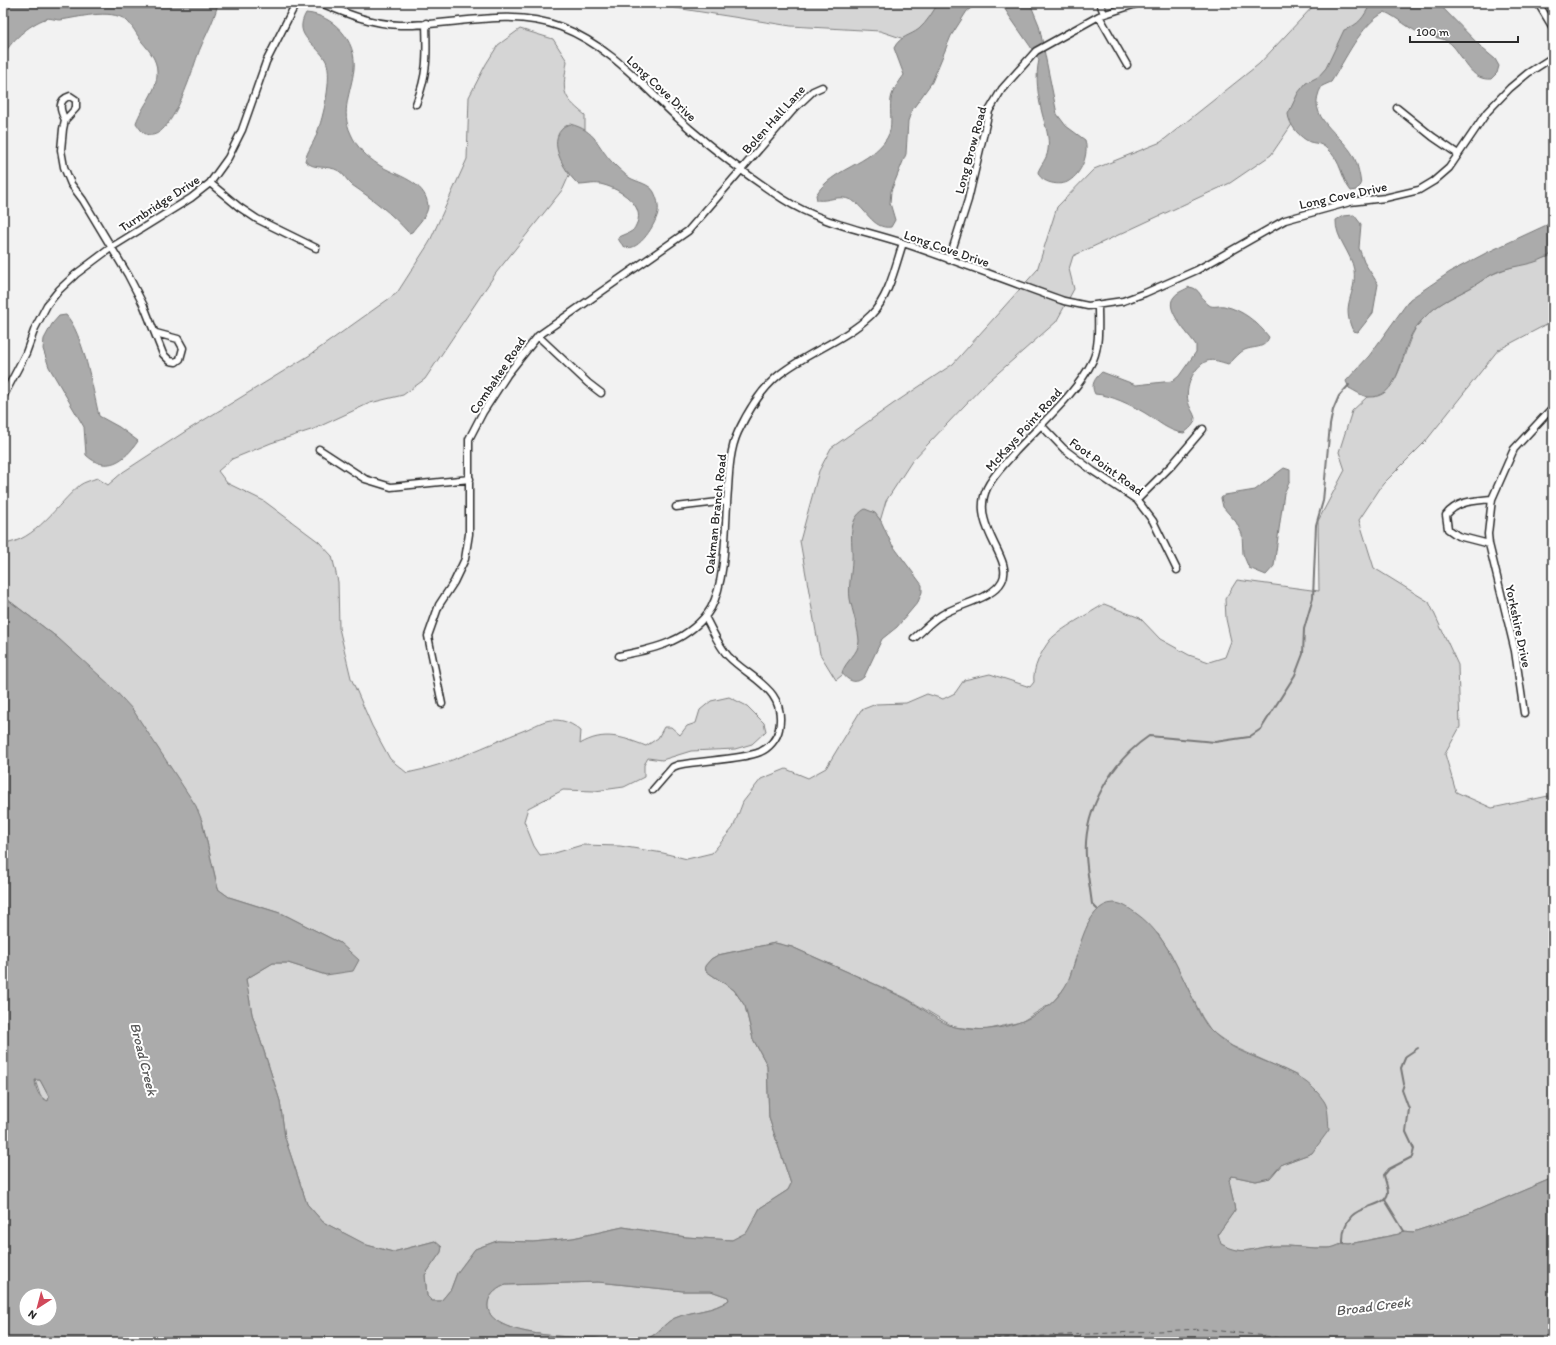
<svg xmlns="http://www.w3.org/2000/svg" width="1556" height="1345" viewBox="0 0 1556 1345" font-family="Itim,sans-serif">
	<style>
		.green { fill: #d5d5d5; stroke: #808080 }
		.water { fill: #ababab; stroke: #787878; fill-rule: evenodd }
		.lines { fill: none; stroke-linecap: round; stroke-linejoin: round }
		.stream { stroke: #787878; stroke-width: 2 }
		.ferry { stroke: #585858; stroke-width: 1; stroke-dasharray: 5 4; stroke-linecap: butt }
		.street-casing { stroke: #2b2b2b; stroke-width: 9 }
		.street { stroke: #fff; stroke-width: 6 }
		.labels { text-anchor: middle; stroke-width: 4; stroke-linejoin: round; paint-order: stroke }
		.street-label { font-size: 13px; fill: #2b2b2b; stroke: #fff }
		.water-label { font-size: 14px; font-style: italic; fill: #585858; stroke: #fff }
	</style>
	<rect width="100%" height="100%" fill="#f2f2f2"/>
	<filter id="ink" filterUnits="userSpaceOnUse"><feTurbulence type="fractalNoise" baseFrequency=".025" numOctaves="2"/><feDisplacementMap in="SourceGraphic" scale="8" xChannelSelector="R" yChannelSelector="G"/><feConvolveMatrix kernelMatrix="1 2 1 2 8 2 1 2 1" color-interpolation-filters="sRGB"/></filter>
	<g filter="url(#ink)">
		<path class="green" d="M 644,3 L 949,3 L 919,44 L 880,31 L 791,26 Z
			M 1316,3 L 1386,3 L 1350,39 L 1271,155 L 1230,183 L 1073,256 L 1069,269 L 1074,289 L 1056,322 L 982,387 L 912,461 L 886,501 L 873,545 L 861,660 L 836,680 L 820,654 L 800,541 L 819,471 L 831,448 L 893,404 L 953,364 L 1037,270 L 1057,207 L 1094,169 L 1161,142 L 1259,64 Z
			M 520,29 L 553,39 L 567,61 C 563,91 560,95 585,115 L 585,139 L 563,189 L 496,273 L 425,379 L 403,395 L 370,403 L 314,429 L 271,443 L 232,459 L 218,471 L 227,483 L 264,501 L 319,542 L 332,556 L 338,582 L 339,628 L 351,678 L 372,726 L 390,759 L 407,773 C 449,765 486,745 525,730 C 533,727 545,719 554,720 C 565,720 573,724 581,731 L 580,744 C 604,730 622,737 646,746 L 658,738 L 664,727 L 671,727 L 680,735 L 687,726 L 696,723 L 700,710 L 711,701 L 729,697 L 747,706 L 764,723 L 766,731 L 752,744 L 735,749 L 691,751 L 662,760 L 648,758 L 644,765 L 644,777 L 624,787 L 595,791 L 563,790 L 528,808 L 524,821 L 534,846 L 540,855 L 555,853 L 582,845 L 620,846 L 663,853 L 687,859 L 712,853 L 733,828 L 743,802 L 761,779 L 786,769 L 808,778 L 826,768 L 861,710 L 876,704 L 906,703 L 927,694 L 943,699 L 955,693 L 964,680 L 990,674 L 1030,687 L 1034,682 C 1032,669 1042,650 1050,640 C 1058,630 1092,612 1104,604 L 1140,618 L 1160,639 L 1189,655 L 1209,662 L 1225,657 L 1231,641 L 1226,619 L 1225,599 L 1237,580 L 1319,591 L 1318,521 L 1345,470 L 1339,452 L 1352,411 L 1367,397 C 1404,395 1400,349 1418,325 C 1431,306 1452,298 1472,287 C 1480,282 1489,275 1498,272 C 1514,265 1532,262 1548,257 L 1553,253 L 1553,321 L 1498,350 L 1425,442 L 1383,484 L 1359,520 L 1374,568 L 1429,602 L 1458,665 L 1460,727 L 1445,754 L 1456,792 L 1492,808 L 1553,795 L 1553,1178 L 1468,1214 L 1413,1232 L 1404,1231 L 1399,1234 L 1349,1244 C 1341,1242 1336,1248 1328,1248 C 1310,1249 1293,1245 1275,1246 C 1250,1247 1247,1257 1220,1244 L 1218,1234 L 1235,1210 L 1229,1180 L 1232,1176 L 1256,1181 L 1270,1178 L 1282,1164 L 1312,1153 L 1298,1076 L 1232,1046 L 1212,1032 L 1202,1017 L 1171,954 L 1158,934 L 1088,924 L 1067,985 L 1052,1003 L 1021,1022 L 985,1030 L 954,1027 L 906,998 L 792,947 L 775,943 L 718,955 L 711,959 L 705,966 L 706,971 L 734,990 L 745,1006 L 753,1039 L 767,1065 L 769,1118 L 791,1184 L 788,1190 L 760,1208 L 747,1233 L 732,1240 L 686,1237 L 623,1227 L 573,1238 L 533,1242 L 497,1241 L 475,1249 L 457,1273 L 451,1289 L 441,1301 L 432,1301 L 427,1296 L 425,1275 L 441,1252 L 435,1241 L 393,1252 L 366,1245 L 323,1222 L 307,1204 L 285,1138 L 280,1101 L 252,1014 L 246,979 L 273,963 L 288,963 L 326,975 L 340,943 L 283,914 L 229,897 L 218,889 L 202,821 L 58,638 L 3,596 L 3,544 C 36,541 57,504 80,485 C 84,482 92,480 97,478 L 108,485 L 123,472 L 186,431 L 310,355 L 397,293 L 429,243 L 467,159 L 469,97 L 486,64 L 498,45 Z
			M 35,1080 L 40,1080 L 49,1097 L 48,1101 L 41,1098 Z
			M 598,1282 L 683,1291 L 711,1291 L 728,1297 L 729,1300 C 712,1312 694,1310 675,1318 C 660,1325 658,1338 637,1341 C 624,1342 608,1339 595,1338 C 574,1337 483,1337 488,1303 C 489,1294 499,1287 506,1285 Z"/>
		<path class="water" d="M 5,3 L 150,3 C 162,7 170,5 182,3 C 193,1 206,3 218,3 C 214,23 203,39 197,57 C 192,71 169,149 144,133 C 141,131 138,126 136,123 C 142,105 158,92 157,71 C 157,60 149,50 142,42 C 137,35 132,25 126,20 C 110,8 77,18 60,20 C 55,20 49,17 45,19 C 30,24 9,42 3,57 L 3,5 Z
			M 938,3 L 978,3 L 967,11 L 951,36 L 932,82 L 912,110 L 908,121 L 906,154 L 891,191 L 890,203 L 895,220 L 891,227 C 872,230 866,207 851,200 C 838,194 829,202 817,200 L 816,195 C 832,168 870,165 887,138 C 894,126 889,113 891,99 C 892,91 899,82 904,75 L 894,48 C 900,36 910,36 919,29 C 927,22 933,12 938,3 Z
			M 1001,3 L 1030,3 L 1039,25 L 1057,114 L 1066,126 L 1085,140 C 1089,154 1082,173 1069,181 C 1061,187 1040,183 1038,172 C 1041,164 1047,159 1048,150 C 1050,137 1045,125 1042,113 C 1038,97 1035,76 1039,60 C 1027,40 1013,23 1001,3 Z
			M 1371,3 L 1438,3 L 1483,49 L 1495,59 L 1499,66 L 1497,73 L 1491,79 C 1471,81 1464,58 1453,46 C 1446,37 1432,38 1422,34 C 1409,29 1398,18 1385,12 C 1360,25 1346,59 1331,82 L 1322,86 C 1303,118 1343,134 1354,157 C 1358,165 1360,176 1361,185 L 1356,190 L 1351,191 C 1341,179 1342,161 1327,149 C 1321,143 1318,144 1310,142 C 1300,138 1289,125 1288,114 L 1298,93 L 1306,83 L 1318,77 L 1326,68 L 1344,30 C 1360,24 1363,18 1371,3 Z
			M 306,13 C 333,15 357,40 354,69 C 351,93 340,111 351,134 C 357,148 367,157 379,165 C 396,176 426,181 428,206 C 428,215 417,225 412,232 L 409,233 C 390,212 375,201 352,185 C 347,181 344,174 339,171 C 327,164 315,171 305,161 C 307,151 314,143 317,133 C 323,118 333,77 326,61 C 317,43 292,37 306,13 Z
			M 570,124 C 597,131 596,145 612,162 C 617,167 624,174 630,178 C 637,182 650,184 654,192 C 657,198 659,205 658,212 C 656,226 630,266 618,238 C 622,235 628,234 632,231 C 634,230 636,225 637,223 C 645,205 619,189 604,185 C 595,182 587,185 579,185 C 564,172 542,135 570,124 Z
			M 1354,215 L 1361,224 L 1359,248 L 1364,262 L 1378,284 L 1373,313 L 1358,332 L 1353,331 C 1340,303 1357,295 1354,270 C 1351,252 1335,238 1336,220 L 1343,216 Z
			M 1553,222 L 1553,253 C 1535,266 1518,264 1499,271 C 1489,275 1479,283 1470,288 C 1453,297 1437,304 1424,318 C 1418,324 1412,332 1409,340 C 1400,359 1398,399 1368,397 C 1362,396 1355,391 1349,388 L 1346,381 L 1369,356 L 1410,299 L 1450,272 L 1486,253 Z
			M 1189,287 C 1201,288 1200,299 1209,305 C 1213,308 1219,305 1224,306 C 1243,310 1257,322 1269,337 C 1264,352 1250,344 1240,353 C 1235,357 1233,361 1228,364 C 1221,362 1214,359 1207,361 C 1193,367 1185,388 1188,401 C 1189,407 1194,413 1195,418 C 1195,425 1189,429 1184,433 C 1169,432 1158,421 1145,413 C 1131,405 1111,395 1095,394 C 1090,385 1095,378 1102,372 L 1136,385 L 1173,381 L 1179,376 L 1196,352 L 1196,345 C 1189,334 1163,309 1174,297 C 1177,292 1185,290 1189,287 Z
			M 66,315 C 83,333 93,390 99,416 L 119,427 L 138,441 C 125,461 106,474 86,455 L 84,427 L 49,367 L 43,349 L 44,339 L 52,324 L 59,316 Z
			M 1284,468 L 1290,470 L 1290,481 L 1284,493 L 1274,566 L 1266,575 L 1249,568 L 1243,554 L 1242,534 L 1236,522 L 1223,507 L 1221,498 L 1225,495 L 1255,490 Z
			M 865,509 L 875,513 L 881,521 L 891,543 L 922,585 L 922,592 L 918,602 L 897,627 L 882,639 L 864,677 C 856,685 848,681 842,673 C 845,661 859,654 859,641 C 859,632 852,609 850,599 C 848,585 852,573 852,559 C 853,541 846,520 865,509 Z
			M 3,596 L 58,638 L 111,686 L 133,710 L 196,806 L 202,821 L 218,889 L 229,897 L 283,914 L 340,943 L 359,960 L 353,971 L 326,975 L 288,963 L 273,963 L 246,979 L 252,1014 L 280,1101 L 285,1138 L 307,1204 L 323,1222 L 367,1245 L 393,1252 L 435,1241 L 442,1247 L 441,1252 L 425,1275 L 427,1296 L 432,1301 L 441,1301 L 451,1289 L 457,1273 L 475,1249 L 497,1241 L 533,1242 L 573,1238 L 623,1227 L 686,1237 L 732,1240 L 747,1232 L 760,1208 L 788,1190 L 791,1184 L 769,1118 L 767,1065 L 753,1039 L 745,1006 L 734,990 L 706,971 L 705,966 L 711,959 L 718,955 L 775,943 L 792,947 C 829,964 867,980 904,998 C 919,1005 941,1024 955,1027 C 994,1036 1046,1021 1066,985 C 1078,964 1083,903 1114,903 C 1122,903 1130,909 1137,914 C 1165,934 1178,969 1193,999 C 1198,1010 1203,1023 1212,1031 C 1242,1063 1299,1062 1324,1101 C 1329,1108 1328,1122 1329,1130 L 1312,1153 L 1282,1164 L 1270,1178 L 1256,1181 L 1232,1176 L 1229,1180 L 1235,1210 L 1218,1234 L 1221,1244 C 1247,1257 1250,1247 1275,1246 C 1293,1245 1311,1249 1328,1248 C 1336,1248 1341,1242 1349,1244 L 1399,1234 L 1404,1231 L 1413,1232 L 1468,1214 L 1553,1178 L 1553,1342 L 3,1342 ZM 35,1080 L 40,1080 L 49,1097 L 48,1101 C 38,1097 36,1090 35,1080 ZM 598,1282 L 683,1291 L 711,1291 L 728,1297 L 729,1300 C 713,1312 693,1310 675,1318 C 661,1324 660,1338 637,1341 C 624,1342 608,1339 595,1338 C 574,1337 483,1337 488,1303 C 489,1294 499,1287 506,1285 ZM 26,1295 L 50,1295 L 50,1319 L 26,1319 Z"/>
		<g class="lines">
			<path class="stream" d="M 1097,909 L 1092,904 C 1090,888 1087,872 1086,856 C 1083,810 1112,761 1149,736 L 1215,742 L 1249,737 L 1261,729 L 1295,675 L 1303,654 L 1304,629 L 1313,598 L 1316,525 L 1323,501 L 1330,425 L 1333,410 L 1339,396 L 1349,385
				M 1385,1200 L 1404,1231
				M 1343,1243 C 1342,1198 1384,1213 1388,1193 C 1388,1188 1385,1180 1384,1175 L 1389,1169 L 1412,1157 L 1414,1149 L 1406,1132 L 1409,1109 L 1402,1090 L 1404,1084 L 1401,1068 L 1406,1056 L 1418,1048"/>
			<path class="ferry" d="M 987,1342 L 1000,1338 L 1203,1329 L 1318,1342"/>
			<g class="street-casing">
				<path id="street" d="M 321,3 C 347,14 372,24 400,25 C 454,26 508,7 561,27 C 615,48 648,93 690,129 C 719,154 751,178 783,199 C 820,223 863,230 903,243 C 957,261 1010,282 1064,301 L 1088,306 L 1123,301 L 1145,293 L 1197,270 L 1285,220 L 1350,202 L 1385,198 L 1419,190 L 1434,181 L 1449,168 L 1487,112 L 1510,88 L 1528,73 L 1553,57
					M 1100,3 L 1104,14
					M 1538,3 L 1553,28
					M 1099,16 L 1127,65
					M 416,104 C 428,73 427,55 426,23
					M 1397,108 L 1433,137 L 1458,154
					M 65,120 C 60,110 57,100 70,96 L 76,100 L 76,108 L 65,120 L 63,129 L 61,150 L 64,167 L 71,184 L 83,200 L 128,275 L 144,306 L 163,354 L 170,361 L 176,362 L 180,359 L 183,348 L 178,339 L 156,333
					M 210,183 L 239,207 L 257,219 L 316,248
					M 949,260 L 968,200 L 989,111 L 1002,89 L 1036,51 L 1099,16 L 1139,3
					M 538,336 L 588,383 L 601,393
					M 3,397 L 26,353 L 35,328 L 47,305 L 59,290 L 76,274 L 112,247 L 191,198 L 210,183 L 228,158 L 242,130 L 266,62 L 296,3
					M 3,404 L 3,423
					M 1041,425 L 1064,449 L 1093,471 L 1137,500 L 1153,521 L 1177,570
					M 319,449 L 365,479 L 391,487 L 470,479
					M 1137,500 L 1172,465 L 1203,429
					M 676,507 L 727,501
					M 1489,544 L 1458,536 L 1448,529 L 1446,515 C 1458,500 1475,501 1492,499
					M 914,638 C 923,631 930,622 940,616 C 957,604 992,600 1002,581 C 1015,559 969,526 987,488 C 993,475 1006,463 1015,452 C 1039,426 1078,392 1093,360 C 1100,344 1098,323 1098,306
					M 619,656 C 636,652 656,649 672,641 C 686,635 703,622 711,608 C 727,579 725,522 728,489 C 729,471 730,449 738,432 C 748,411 761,389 780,374 C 808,352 845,340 871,315 C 889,297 895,267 903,243
					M 442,704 L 428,636 L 439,605 L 454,582 L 465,559 L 469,534 L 469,439 L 483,412 L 507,375 L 538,336 L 688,231 L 794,109 L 813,91 L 822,87
					M 1524,713 L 1515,651 L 1489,544 L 1488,534 L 1492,499 L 1514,449 L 1553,407
					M 653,790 L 673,767 L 678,765 C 702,760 740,760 760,752 C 769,748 777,739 779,729 C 787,689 750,679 728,656 C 718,645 712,629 705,617"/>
			</g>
			<use href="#street" class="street"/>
		</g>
	</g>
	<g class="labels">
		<g class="street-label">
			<text transform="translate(662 88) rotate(43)" y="5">Long Cove Drive</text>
			<text transform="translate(773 119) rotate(-48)" y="5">Bolen Hall Lane</text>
			<text transform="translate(970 150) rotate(-75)" y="5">Long Brow Road</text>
			<text transform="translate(1343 195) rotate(-12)" y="5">Long Cove Drive</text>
			<text transform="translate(159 203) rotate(-33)" y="5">Turnbridge Drive</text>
			<text transform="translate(947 248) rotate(19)" y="5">Long Cove Drive</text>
			<text transform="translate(497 375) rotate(-56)" y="5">Combahee Road</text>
			<text transform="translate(1023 429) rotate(-48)" y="5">McKays Point Road</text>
			<text transform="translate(1107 466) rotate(36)" y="5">Foot Point Road</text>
			<text transform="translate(715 514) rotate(-84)" y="5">Oakman Branch Road</text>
			<text transform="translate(1519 626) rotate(78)" y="5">Yorkshire Drive</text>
		</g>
		<g class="water-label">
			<text transform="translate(144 1059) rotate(76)" y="5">Broad Creek</text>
			<text transform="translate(1373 1306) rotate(-7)" y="5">Broad Creek</text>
		</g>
	</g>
	<rect width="1556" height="1345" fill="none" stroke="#fff" stroke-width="16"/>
	<rect x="8" y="8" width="1540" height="1329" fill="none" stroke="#2b2b2b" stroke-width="1.5" filter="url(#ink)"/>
	<g transform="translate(38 1307) rotate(216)"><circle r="19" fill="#ffffff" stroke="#aaaaaa"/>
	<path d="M0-3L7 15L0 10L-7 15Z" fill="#d1495b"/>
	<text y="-6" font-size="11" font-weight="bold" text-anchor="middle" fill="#2b2b2b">N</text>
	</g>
	<path d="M1410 36v6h108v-6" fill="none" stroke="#2b2b2b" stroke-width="2"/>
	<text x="1416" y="36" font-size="12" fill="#2b2b2b" stroke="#ffffff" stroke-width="3" paint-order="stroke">100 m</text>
</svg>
